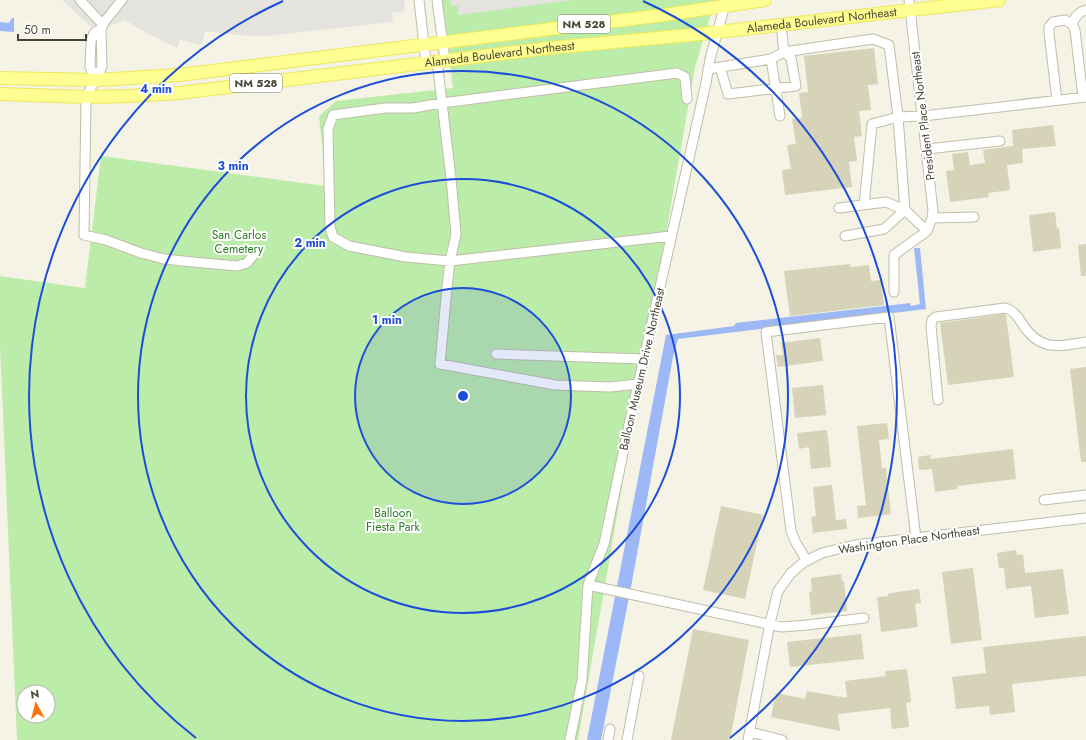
<svg xmlns="http://www.w3.org/2000/svg" width="1086" height="740" viewBox="0 0 1086 740" font-family="Jost,sans-serif">
	<style>
		.green { fill: #bcecaa; fill-rule: evenodd }
		.parking { fill: #e4e3de }
		.water { fill: #9cb8f6 }
		.building { fill: #d6d3b9 }
		.lines { fill: none; stroke-linecap: round; stroke-linejoin: round }
		.minor-casing { stroke: #c0bea7; stroke-width: 11 }
		.major-casing { stroke: #ede95a; stroke-width: 14 }
		.minor { stroke: #fff; stroke-width: 9 }
		.major { stroke: #fffe93; stroke-width: 12 }
		.ring { fill: none; stroke: #1d4ed8; stroke-width: 2 }
		.labels { text-anchor: middle; stroke-width: 4; stroke-linejoin: round; paint-order: stroke }
		.shield { fill: #fff; stroke: #7e7d71; stroke-width: 1 }
		.shield-label { font-size: 11px; font-weight: bold; fill: #474534 }
		.street-label { font-size: 12px; fill: #474534; stroke: #fff }
		.park-label { font-size: 12px; fill: #2c7d23; stroke: #fff }
		.centre { fill: #1d4ed8; stroke: #fff; stroke-width: 2 }
		.ring-label { font-size: 12px; text-anchor: middle; font-weight: bold; fill: #1d4ed8; stroke: #fff; stroke-width: 4; stroke-linejoin: round; paint-order: stroke }
	</style>
	<rect width="100%" height="100%" fill="#f4f3e5"/>
	<path class="green" d="M 442,0 L 715,0 L 695,67 L 578,740 L 17,740 L 0,344 L 0,276 L 85,288 L 101,156 L 325,186 L 327,190 L 319,116 L 336,101 L 453,88 ZM 24,692 L 48,692 L 48,716 L 24,716 Z"/>
	<path class="parking" d="M 62,0 L 404,0 L 405,11 L 392,13 L 393,22 L 266,36 L 237,35 L 205,31 L 202,45 L 180,40 L 177,48 L 143,31 L 125,20 L 101,29 L 91,27 Z
		M 450,0 L 573,0 L 458,15 L 458,6 L 451,6 Z"/>
	<path class="water" d="M 12,18 L 14,18 L 14,32 L 0,31 L 0,22 L 9,23 Z
		M 914,248 L 920,248 L 926,309 L 678,339 L 673,357 L 631,587 L 601,740 L 587,740 L 666,335 L 734,326 L 736,323 L 910,303 L 911,306 L 920,304 Z"/>
	<path class="building" d="M 874,48 L 878,84 L 868,85 L 871,110 L 859,111 L 862,136 L 854,137 L 857,161 L 849,162 L 852,187 L 785,195 L 782,170 L 791,169 L 787,145 L 796,144 L 792,119 L 802,118 L 799,93 L 808,92 L 804,56 Z
		M 1053,125 L 1056,146 L 1022,149 L 1023,163 L 1007,165 L 1010,190 L 988,193 L 989,197 L 950,202 L 946,171 L 954,170 L 952,154 L 968,152 L 970,165 L 985,163 L 983,150 L 1013,146 L 1012,130 Z
		M 1055,212 L 1057,229 L 1059,228 L 1061,248 L 1033,252 L 1029,215 Z
		M 1086,244 L 1086,276 L 1081,276 L 1078,245 Z
		M 850,264 L 851,267 L 869,265 L 871,281 L 881,280 L 884,305 L 790,316 L 784,271 Z
		M 1004,314 L 1006,315 L 1014,377 L 948,385 L 940,323 Z
		M 820,338 L 823,361 L 778,367 L 776,355 L 783,355 L 781,343 Z
		M 1086,367 L 1086,462 L 1081,462 L 1070,369 Z
		M 823,385 L 826,415 L 795,418 L 792,388 Z
		M 887,423 L 889,439 L 879,440 L 882,468 L 886,468 L 891,514 L 858,518 L 857,506 L 866,505 L 857,426 Z
		M 827,430 L 831,467 L 811,469 L 809,447 L 799,449 L 797,433 Z
		M 1013,449 L 1016,479 L 957,486 L 958,489 L 935,492 L 932,469 L 919,470 L 918,457 L 930,455 L 931,459 Z
		M 832,485 L 836,520 L 846,519 L 847,529 L 813,533 L 811,517 L 816,516 L 813,487 Z
		M 721,506 L 763,515 L 745,599 L 703,590 Z
		M 1016,550 L 1017,555 L 1023,554 L 1025,573 L 1063,569 L 1069,614 L 1035,618 L 1031,586 L 1006,589 L 1004,568 L 999,568 L 997,553 Z
		M 973,568 L 982,640 L 951,644 L 942,572 Z
		M 841,574 L 842,581 L 844,581 L 847,611 L 811,615 L 809,592 L 812,591 L 811,578 Z
		M 919,589 L 921,603 L 915,604 L 918,627 L 881,632 L 877,597 L 888,596 L 888,594 L 897,592 Z
		M 693,629 L 749,640 L 730,740 L 671,740 Z
		M 861,634 L 864,659 L 790,667 L 787,642 Z
		M 1086,636 L 1086,676 L 1012,684 L 1015,712 L 990,715 L 989,706 L 956,709 L 952,677 L 986,673 L 983,647 Z
		M 907,669 L 911,702 L 906,703 L 909,727 L 892,729 L 890,708 L 838,714 L 840,731 L 771,717 L 776,693 L 805,699 L 807,691 L 847,698 L 845,681 L 886,676 L 885,671 Z"/>
	<g class="lines">
		<g class="minor-casing">
			<path id="minor" d="M 80,0 L 103,25
				M 122,0 L 105,21 L 101,29 L 102,67 L 86,97 L 84,235 L 106,240 L 141,253 L 164,259 L 193,262 L 237,266 L 247,263 L 255,253
				M 419,0 L 426,63
				M 437,0 L 445,60
				M 1072,24 C 1075,17 1078,12 1086,10
				M 781,25 L 784,52 L 873,39 L 889,45 L 898,117 L 872,124 L 864,205
				M 771,59 L 780,116
				M 437,61 L 451,178 L 456,234 L 450,261 L 447,287 L 440,364 L 555,385 L 610,387 L 638,384
				M 708,69 L 771,59 L 784,52 L 791,58 L 796,86 L 728,94 L 720,67
				M 96,80 L 90,67 L 91,41 L 94,33 L 101,29
				M 1057,100 L 1049,33 L 1049,27 L 1053,22 L 1065,20 L 1072,24 L 1075,30 L 1083,97
				M 927,149 L 1000,141
				M 839,208 L 886,202 L 905,210 L 884,229 L 845,236
				M 932,218 L 974,217
				M 927,231 L 905,210 L 898,117 L 923,116 L 1086,97
				M 671,236 L 450,261 L 406,257 L 349,246 L 333,237 L 330,227 L 328,129 L 333,115 L 385,108 L 413,108 L 442,103 L 677,73 L 685,77 L 687,99
				M 894,292 L 894,255 L 927,231 L 932,218 L 933,211 L 909,0
				M 496,354 L 644,359
				M 938,400 L 931,326 L 932,320 L 936,317 L 1005,308 C 1013,310 1017,315 1021,322 C 1039,351 1056,347 1086,342
				M 1044,500 L 1086,495
				M 807,561 L 796,543 L 791,531 L 766,332 L 889,317 L 916,538
				M 588,585 L 782,627 L 807,625 L 864,618
				M 750,732 L 782,740
				M 570,740 L 582,680 L 588,585 L 604,544 L 630,420 L 706,83 L 710,59 L 726,1
				M 608,740 L 610,729
				M 627,740 L 639,676
				M 748,740 L 770,623 L 778,591 L 791,573 L 804,562 L 822,553 L 855,545 L 1086,518"/>
		</g>
		<g class="major-casing">
			<g id="major">
				<path d="M 0,78 L 96,80 L 179,75 L 664,15 L 765,0"/>
				<path id="s1" d="M 0,94 L 86,97 L 128,96 L 179,93 L 549,48 L 700,34 L 999,0"/>
			</g>
		</g>
		<use href="#minor" class="minor"/>
		<use href="#major" class="major"/>
	</g>
	<circle cx="463" cy="396" r="108" fill="#1d4ed8" fill-opacity=".12"/>
	<g class="ring">
		<circle cx="463" cy="396" r="108"/>
		<circle cx="463" cy="396" r="217"/>
		<circle cx="463" cy="396" r="325"/>
		<path d="M196 738A434 434 0 0 1 283 1M643 1A434 434 0 0 1 730 738"/>
	</g>
	<g class="labels">
		<g class="shield">
			<rect x="558" y="15" width="52" height="18" rx="3"/>
			<rect x="230" y="74" width="52" height="18" rx="3"/>
		</g>
		<g class="shield-label">
			<text x="584" y="28">NM 528</text>
			<text x="256" y="87">NM 528</text>
		</g>
		<g class="street-label">
			<text dy="4" stroke="none"><textPath href="#s1" startOffset="826">Alameda Boulevard Northeast</textPath></text>
			<text dy="4" stroke="none"><textPath href="#s1" startOffset="502">Alameda Boulevard Northeast</textPath></text>
			<text transform="translate(923 116) rotate(-97)" y="4">President Place Northeast</text>
			<text transform="translate(642 369) rotate(-77)" y="4">Balloon Museum Drive Northeast</text>
			<text transform="translate(909 540) rotate(-8)" y="4">Washington Place Northeast</text>
		</g>
		<g class="park-label">
			<text x="239" y="239">San Carlos<tspan x="239" dy="14">Cemetery</tspan></text>
			<text x="393" y="517">Balloon<tspan x="393" dy="14">Fiesta Park</tspan></text>
		</g>
	</g>
	<circle cx="463" cy="396" r="6" class="centre"/>
	<g class="ring-label">
		<text x="156" y="93">4 min</text>
		<text x="233" y="170">3 min</text>
		<text x="310" y="247">2 min</text>
		<text x="387" y="324">1 min</text>
	</g>
	<g transform="translate(36 704) rotate(353)"><circle r="19" fill="#ffffff" stroke="#b5b5ae"/>
	<path d="M0-3L7 15L0 10L-7 15Z" fill="#ff7611"/>
	<text y="-6" font-size="11" font-weight="bold" text-anchor="middle" fill="#474534">N</text>
	</g>
	<path d="M18 34v6h68v-6" fill="none" stroke="#474534" stroke-width="2"/>
	<text x="24" y="34" font-size="12" fill="#474534" stroke="#ffffff" stroke-width="3" paint-order="stroke">50 m</text>
</svg>
